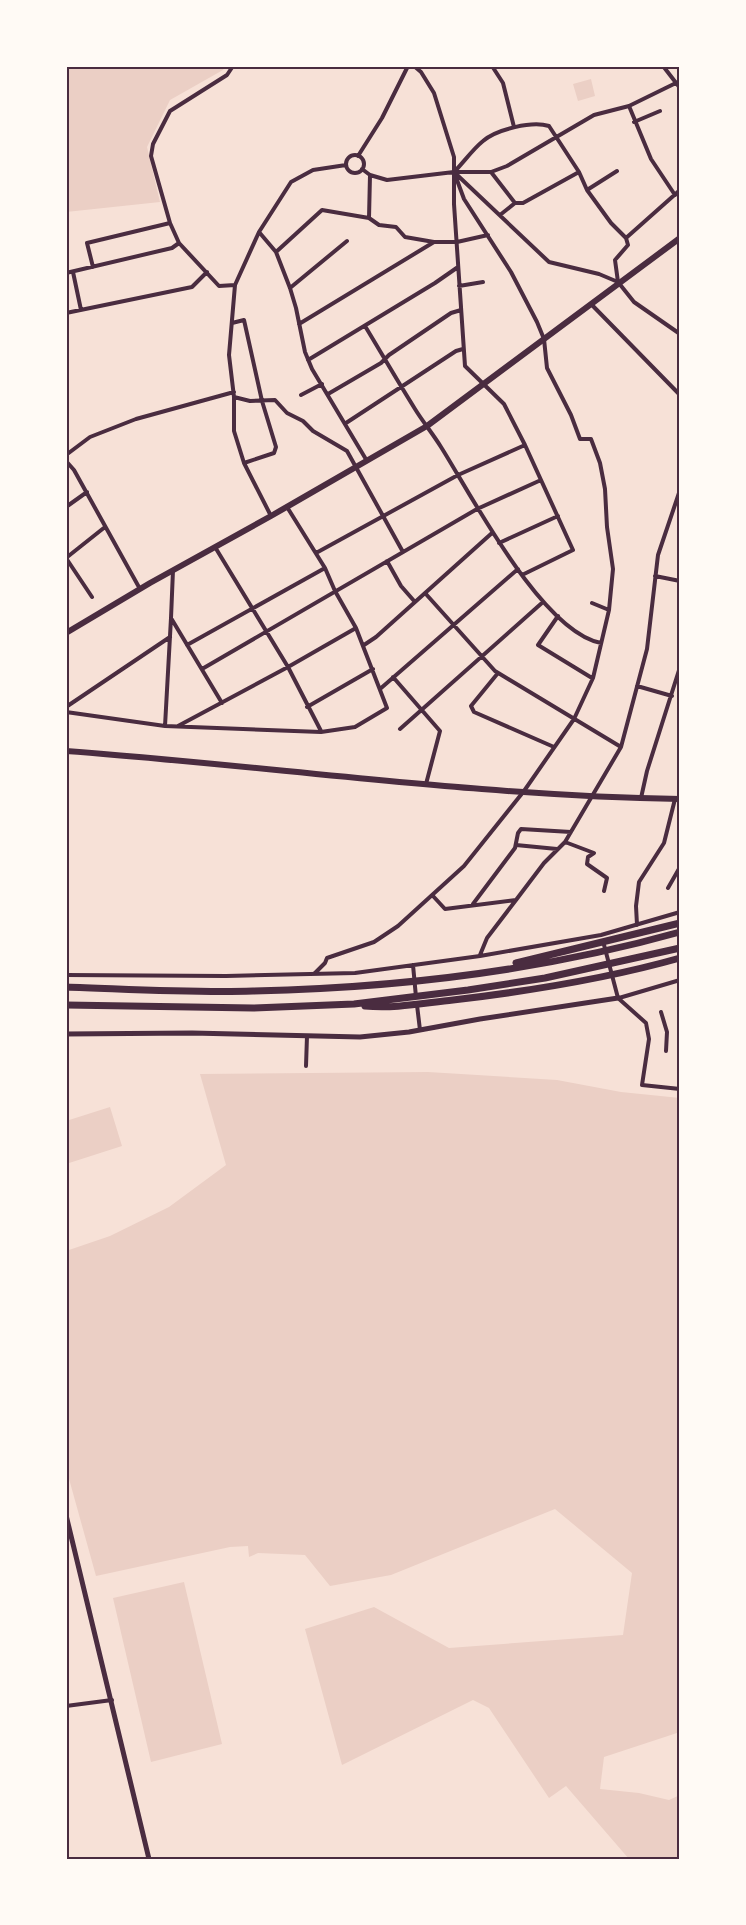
<svg xmlns="http://www.w3.org/2000/svg" width="746" height="1925" viewBox="0 0 746 1925" font-family="'PT Sans Narrow',sans-serif">
	<style>
		.green { fill: #ebcfc5 }
		.pier { fill: #f7e1d7 }
		.lines { fill: none; stroke-linecap: round; stroke-linejoin: round }
		.minor { stroke: #4a2c40; stroke-width: 4 }
		.tertiary { stroke: #4a2c40; stroke-width: 5 }
		.secondary { stroke: #4a2c40; stroke-width: 5 }
		.primary { stroke: #4a2c40; stroke-width: 6 }
		.trunk { stroke: #4a2c40; stroke-width: 7 }
		.neatline { fill: none; stroke: #4a2c40; stroke-width: 2 }
	</style>
	<rect width="100%" height="100%" fill="#f7e1d7"/>
	<path class="green" d="M 66,66 L 225,66 L 223,70 L 170,100 L 147,147 L 160,202 L 66,212 Z
		M 591,79 L 595,96 L 578,101 L 573,84 Z
		M 428,1072 L 557,1080 L 621,1092 L 680,1098 L 680,1732 L 604,1757 L 600,1789 L 639,1793 L 669,1800 L 680,1795 L 680,1859 L 629,1859 L 566,1786 L 549,1798 L 489,1708 L 473,1700 L 342,1765 L 305,1629 L 374,1607 L 449,1648 L 623,1635 L 632,1573 L 555,1509 L 391,1575 L 330,1586 L 305,1555 L 258,1553 L 249,1557 L 248,1546 L 230,1547 L 96,1576 L 66,1468 L 66,1251 L 110,1236 L 169,1207 L 226,1165 L 200,1074 Z
		M 110,1107 L 122,1146 L 66,1164 L 66,1121 Z
		M 184,1582 L 222,1744 L 151,1762 L 113,1598 Z"/>
	<path class="pier" d="M 680,936 L 680,948 L 493,986 L 307,1006 L 66,1006 L 66,992 L 306,995 L 371,991 L 416,986 L 557,965 L 609,954 Z"/>
	<g class="lines">
		<path class="minor" d="M 233,66 L 227,75 L 170,111 L 153,144 L 151,156 L 170,223 L 179,243 L 219,286 L 235,285
			M 414,66 L 421,72 L 434,93 L 454,157 L 454,204 L 465,366 L 504,404 L 525,445 L 573,550 L 522,575
			M 492,66 L 503,83 L 514,127
			M 663,66 L 680,88
			M 629,106 L 651,159 L 675,195
			M 634,122 L 660,111
			M346 164a9 9 0 1 1 18 0a9 9 0 1 1-18 0Z
			M 358,156 L 382,118 L 408,66
			M 362,169 L 370,175 L 387,180 L 454,172 L 491,172 L 507,166 L 594,115 L 629,106 L 680,81
			M 454,172 C 464,162 472,150 483,141 C 497,129 532,121 549,126 L 579,172 L 587,190 L 611,223 L 626,238 L 628,245 L 615,260 L 618,282
			M 454,172 L 549,262 L 599,274 L 618,282 L 634,302 L 680,334
			M 491,172 L 515,203 L 523,203 L 579,172
			M 587,190 L 617,171
			M 500,215 L 515,203
			M 369,218 L 370,175
			M 259,232 L 276,252 L 290,288 L 296,308 L 305,352 L 312,369 L 367,461
			M 626,238 L 680,190
			M 276,252 L 322,210 L 369,218 L 379,225 L 396,227 L 405,237 L 434,242 L 457,242 L 488,235
			M 93,267 L 87,243 L 170,223
			M 73,272 L 81,310
			M 66,273 L 172,248 L 179,243
			M 459,286 L 483,282
			M 290,288 L 347,241
			M 591,304 L 680,395
			M 66,313 L 192,287 L 207,272
			M 232,323 L 244,320 L 262,401 L 276,447 L 274,453 L 244,463
			M 299,324 L 434,242
			M 365,326 C 382,354 398,382 415,409 C 423,422 433,434 441,447 C 472,496 542,632 601,643
			M 308,360 L 435,283 L 458,267
			M 328,394 L 381,363 L 389,355 L 451,313 L 461,310
			M 301,395 L 322,384
			M 234,397 L 250,401 L 275,400 L 287,413 L 303,421 L 313,431 L 347,451 L 403,552
			M 346,423 L 456,351 L 463,349
			M 66,455 L 90,437 L 136,419 L 234,392
			M 66,461 L 74,470 L 140,589
			M 66,507 L 87,492
			M 271,516 L 244,463 L 234,431 L 234,397 L 229,355 L 235,285 L 259,232 L 291,182 L 313,170 L 346,165
			M 499,543 L 558,516
			M 215,547 L 288,667 L 321,731
			M 316,553 L 458,475 L 525,445
			M 66,558 L 105,527
			M 66,558 L 92,597
			M 387,561 L 401,586 L 415,602
			M 173,570 L 171,618 L 222,703
			M 655,576 L 680,581
			M 425,593 L 495,671 L 621,747
			M 592,603 L 609,610
			M 558,616 L 538,645 L 592,678
			M 187,645 L 325,568
			M 364,645 L 376,637 L 492,533
			M 202,669 L 477,509 L 541,480
			M 498,673 L 471,706 L 474,712 L 554,747
			M 393,677 L 440,731 L 426,784
			M 637,686 L 672,696
			M 380,689 L 518,569
			M 66,707 L 170,637
			M 307,707 L 373,669
			M 66,712 L 165,726 L 321,732 L 355,727 L 387,708 L 356,628 L 335,591 L 325,568 L 287,507
			M 165,726 L 171,618
			M 178,726 L 288,667 L 356,628
			M 400,729 L 543,602
			M 641,798 L 647,771 L 680,667
			M 565,842 L 594,853 L 588,857 L 587,864 L 607,878 L 604,891
			M 516,845 L 557,849
			M 668,888 L 680,867
			M 433,896 L 445,909 L 516,900 L 544,863 L 565,842 L 621,747 L 647,649 L 658,555 L 680,490
			M 473,904 L 515,848 L 518,833 L 521,829 L 571,832
			M 637,925 L 636,906 L 639,882 L 664,843 L 675,799
			M 603,941 L 618,998
			M 480,955 L 487,938 L 516,900
			M 413,965 L 416,997
			M 314,974 L 325,963 L 327,958 L 374,942 L 398,926 L 464,866 L 524,791 L 574,719 L 593,678 L 609,610 L 613,569 L 607,527 L 605,489 L 600,463 L 591,439 L 580,439 L 571,415 L 547,368 L 544,339 L 537,322 L 511,272 L 464,199 L 454,172
			M 66,975 L 226,976 L 355,973 L 480,956 L 601,935 L 680,912
			M 618,998 L 646,1023 L 649,1039 L 642,1085 L 680,1089
			M 619,998 L 680,980
			M 417,1005 L 420,1030
			M 661,1012 L 667,1032 L 666,1051
			M 306,1066 L 307,1036
			M 66,1706 L 112,1700"/>
		<path class="tertiary" d="M 66,1034 L 192,1033 L 360,1037 L 409,1032 L 480,1019 L 618,998"/>
		<path class="secondary" d="M 66,1515 L 149,1859"/>
		<path class="primary" d="M 66,633 L 150,583 L 271,516 L 427,426 L 680,238
			M 66,751 C 270,766 475,796 680,799"/>
		<path class="trunk" d="M 516,963 L 680,923
			M 66,987 C 128,989 191,993 253,991 C 396,988 541,971 680,932
			M 66,1005 L 253,1008 L 354,1004 L 468,990 L 545,978 L 680,948
			M 365,1006 C 394,1009 424,1003 453,1000 C 530,991 606,979 680,958"/>
	</g>
	<rect width="746" height="1925" fill="none" stroke="#fffaf5" stroke-width="135"/>
	<rect x="68" y="68" width="610" height="1790" class="neatline"/>
</svg>
